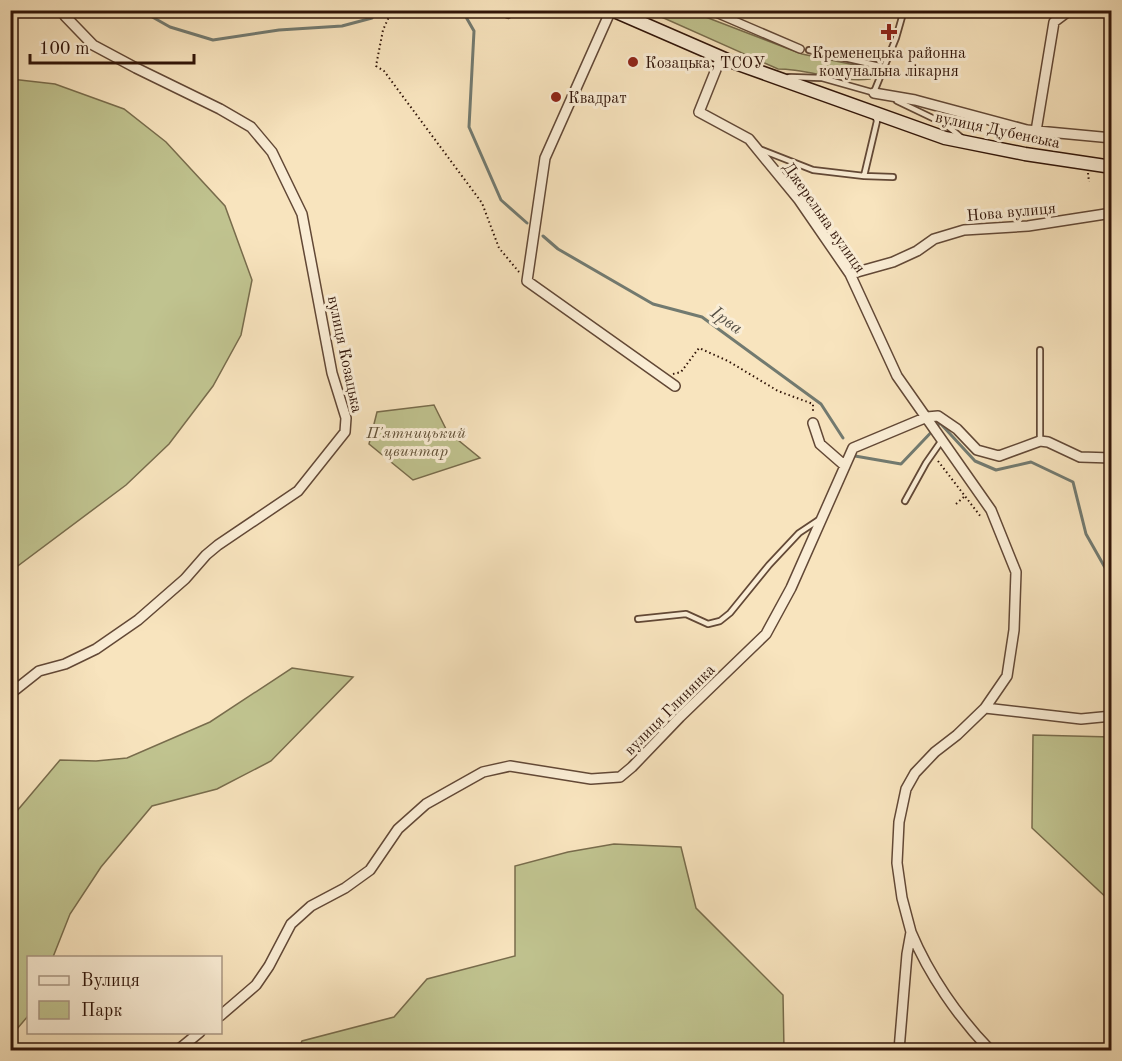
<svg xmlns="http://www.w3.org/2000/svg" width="1122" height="1061" viewBox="0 0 1122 1061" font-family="'Old Standard TT',serif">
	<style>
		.green { fill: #c0c38f; stroke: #786c4c; stroke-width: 1.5 }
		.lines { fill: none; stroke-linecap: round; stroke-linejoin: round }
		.stream { stroke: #727a70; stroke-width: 3 }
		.service-casing { stroke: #624836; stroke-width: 8 }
		.pedestrian-casing { stroke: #624836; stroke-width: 10 }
		.minor-casing { stroke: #624836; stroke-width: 12 }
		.secondary-casing { stroke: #301408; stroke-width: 15 }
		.path { stroke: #301408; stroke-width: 2; stroke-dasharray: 1.5 3; stroke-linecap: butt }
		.service { stroke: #faedd5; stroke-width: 4.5 }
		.pedestrian { stroke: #faedd5; stroke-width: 7 }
		.minor { stroke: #faedd5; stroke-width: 9 }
		.secondary { stroke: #faedd5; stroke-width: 12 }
		.poi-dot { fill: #8f2418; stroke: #faedd5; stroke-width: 2 }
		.labels { text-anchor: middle; stroke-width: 6; stroke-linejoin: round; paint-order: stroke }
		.poi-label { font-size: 16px; fill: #301408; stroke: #faedd5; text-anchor: start }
		.street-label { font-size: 16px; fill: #301408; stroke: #faedd5 }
		.park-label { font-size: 16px; font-style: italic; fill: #625137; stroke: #faedd5 }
		.water-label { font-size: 18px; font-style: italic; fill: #565045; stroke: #faedd5 }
	</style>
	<rect width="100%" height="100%" fill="#f8e4be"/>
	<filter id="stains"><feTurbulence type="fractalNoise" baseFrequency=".00333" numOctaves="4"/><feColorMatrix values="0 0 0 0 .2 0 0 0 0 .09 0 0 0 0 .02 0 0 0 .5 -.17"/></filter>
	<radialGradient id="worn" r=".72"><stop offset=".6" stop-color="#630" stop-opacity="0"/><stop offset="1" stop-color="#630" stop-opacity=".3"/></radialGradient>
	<path class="green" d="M 648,11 L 690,11 L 802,54 L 874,69 L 870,79 C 839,83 809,69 778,69 Z
		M 11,79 L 55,84 L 124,109 L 166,142 L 225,206 L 252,280 L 241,335 L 213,386 L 169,444 L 126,485 L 11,571 Z
		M 434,405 L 447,431 L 480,458 L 413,480 L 369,444 L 377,412 Z
		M 292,668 L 353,677 L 271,761 L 217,789 L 152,806 L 101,867 L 70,914 L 53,957 L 28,958 L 28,1016 L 11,1036 L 10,827 L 17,811 L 60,760 L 96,761 L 127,758 L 210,722 Z
		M 1033,735 L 1111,737 L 1111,902 L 1032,828 Z
		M 614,844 L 681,847 L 696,908 L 783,995 L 784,1050 L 298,1050 L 302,1041 L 394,1017 L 427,979 L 515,956 L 515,866 L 568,852 Z"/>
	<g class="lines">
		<path class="stream" d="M 140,10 L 170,27 L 213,40 L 279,30 L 342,26 L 372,18
			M 462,10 L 474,31 L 469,127 L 501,200 L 527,223
			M 543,236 L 558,249 L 653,304 L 702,317 L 821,404 L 843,438
			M 855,456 L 901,464 L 940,423 L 975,461 L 996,470 L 1031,462 L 1073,482 L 1086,534 L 1112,580"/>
		<g class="service-casing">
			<path id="service" d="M 496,10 L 508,15 L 510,10
				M 809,50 L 884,67
				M 789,77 L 822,78 L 875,93
				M 874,92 L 896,38 L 904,10
				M 897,101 L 945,124 L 962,138
				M 762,150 L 813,170 L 864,176 L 893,177
				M 864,176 L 877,121 L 875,115
				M 1040,441 L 1040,350
				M 905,501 L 926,463 L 942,440
				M 638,619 L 686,614 L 708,624 L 720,621 L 730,613 L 769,565 L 799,533 L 820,519"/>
		</g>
		<g class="pedestrian-casing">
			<path id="pedestrian" d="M 709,10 L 800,49"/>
		</g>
		<g class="minor-casing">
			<path id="minor" d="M 611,10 L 545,158 L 527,281 L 675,386
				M 721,57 L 699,112 L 749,139 L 799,200 L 850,274 L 897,376 L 991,510 L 1016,572 L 1014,630 L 1007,676 L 985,708 L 957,735 L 935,752 L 915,773 L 906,789 L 899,822 L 897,863 L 902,898 L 911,932 L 907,954 L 899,1050
				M 874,93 L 915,100 L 1027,130 L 1112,138
				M 1036,131 L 1054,22 L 1070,10
				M 850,274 L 893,262 L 917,251 L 934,239 L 964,230 L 1028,226 L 1112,213
				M 813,423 L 820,444 L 844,465
				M 10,694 L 39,671 L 65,664 L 96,649 L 138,620 L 185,579 L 206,555 L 218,545 L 298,491 L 345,432 L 346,418 L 332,373 L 302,214 L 272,152 L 251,127 L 220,109 L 136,68 L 93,45 L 65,16 L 64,10
				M 985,708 L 1081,719 L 1112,716
				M 911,932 C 929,975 958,1017 990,1050
				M 220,1016 L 256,985 L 269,966 L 291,924 L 311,906 L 345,888 L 370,870 L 398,829 L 426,804 L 483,772 L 510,766 L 591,779 L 620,777 L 632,767 L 680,717 L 766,634 L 791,588 L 853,448 L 927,417 L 938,416 L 957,429 L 977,450 L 999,456 L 1040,441 L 1048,442 L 1080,457 L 1112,458
				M 178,1050 L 200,1032"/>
		</g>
		<g class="secondary-casing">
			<path id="secondary" d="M 612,10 L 727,60 L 945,138 L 1025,154 L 1112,167"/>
		</g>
		<path class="path" d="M 392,10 L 383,30 L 376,66 L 384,71 L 482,203 L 499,248 L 519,272
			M 1088,173 L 1089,182
			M 673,374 L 681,372 L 699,348 L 728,361 L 778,391 L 813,404 L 813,412
			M 938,461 L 981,517
			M 956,504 L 965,496"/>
		<use href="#service" class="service"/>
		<use href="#pedestrian" class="pedestrian"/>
		<use href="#minor" class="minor"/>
		<use href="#secondary" class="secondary"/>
	</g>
	<g class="poi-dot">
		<path d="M886 23h6v6h6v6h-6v6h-6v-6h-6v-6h6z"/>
		<circle cx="633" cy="62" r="6"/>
		<circle cx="556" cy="97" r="6"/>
	</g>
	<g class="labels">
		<g class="poi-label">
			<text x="889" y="58" text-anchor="middle">Кременецька районна<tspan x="889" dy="18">комунальна лікарня</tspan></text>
			<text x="645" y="68">Козацька, ТСОУ</text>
			<text x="568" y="103">Квадрат</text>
		</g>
		<g class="street-label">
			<text transform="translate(998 129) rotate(12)" y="6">вулиця Дубенська</text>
			<text transform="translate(1011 211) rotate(-5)" y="6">Нова вулиця</text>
			<text transform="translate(825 217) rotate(55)" y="6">Джерельна вулиця</text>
			<text transform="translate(346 354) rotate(78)" y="6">вулиця Козацька</text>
			<text transform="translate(669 709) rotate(-45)" y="6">вулиця Глинянка</text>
		</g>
		<g class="park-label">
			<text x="416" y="438">П'ятницький<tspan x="416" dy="18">цвинтар</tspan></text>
		</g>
		<g class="water-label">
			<text transform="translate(727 320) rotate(35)" y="6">Ірва</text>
		</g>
	</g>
	<rect width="1122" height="1061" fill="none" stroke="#f8e4be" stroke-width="36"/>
	<rect x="12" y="12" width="1098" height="1037" fill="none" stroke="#301408" stroke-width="3"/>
	<rect x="18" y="18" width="1086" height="1025" fill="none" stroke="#301408" stroke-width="1.5"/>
	<rect x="27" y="956" width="195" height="78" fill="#faedd5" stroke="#a99683" stroke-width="1.5"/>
	<rect x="39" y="976" width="30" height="9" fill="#faedd5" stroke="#a99683" stroke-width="1.5"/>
	<text x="81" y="986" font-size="18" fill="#301408">Вулиця</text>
	<rect x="39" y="1001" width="30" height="18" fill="#c0c38f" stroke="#a99683" stroke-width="1.5"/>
	<text x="81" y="1016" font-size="18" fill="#301408">Парк</text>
	<path d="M30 54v9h164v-9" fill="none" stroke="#301408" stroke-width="3"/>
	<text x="39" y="54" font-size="18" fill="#301408" stroke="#faedd5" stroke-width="4.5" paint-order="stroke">100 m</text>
	<rect width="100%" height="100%" filter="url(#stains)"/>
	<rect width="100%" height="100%" fill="url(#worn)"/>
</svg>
